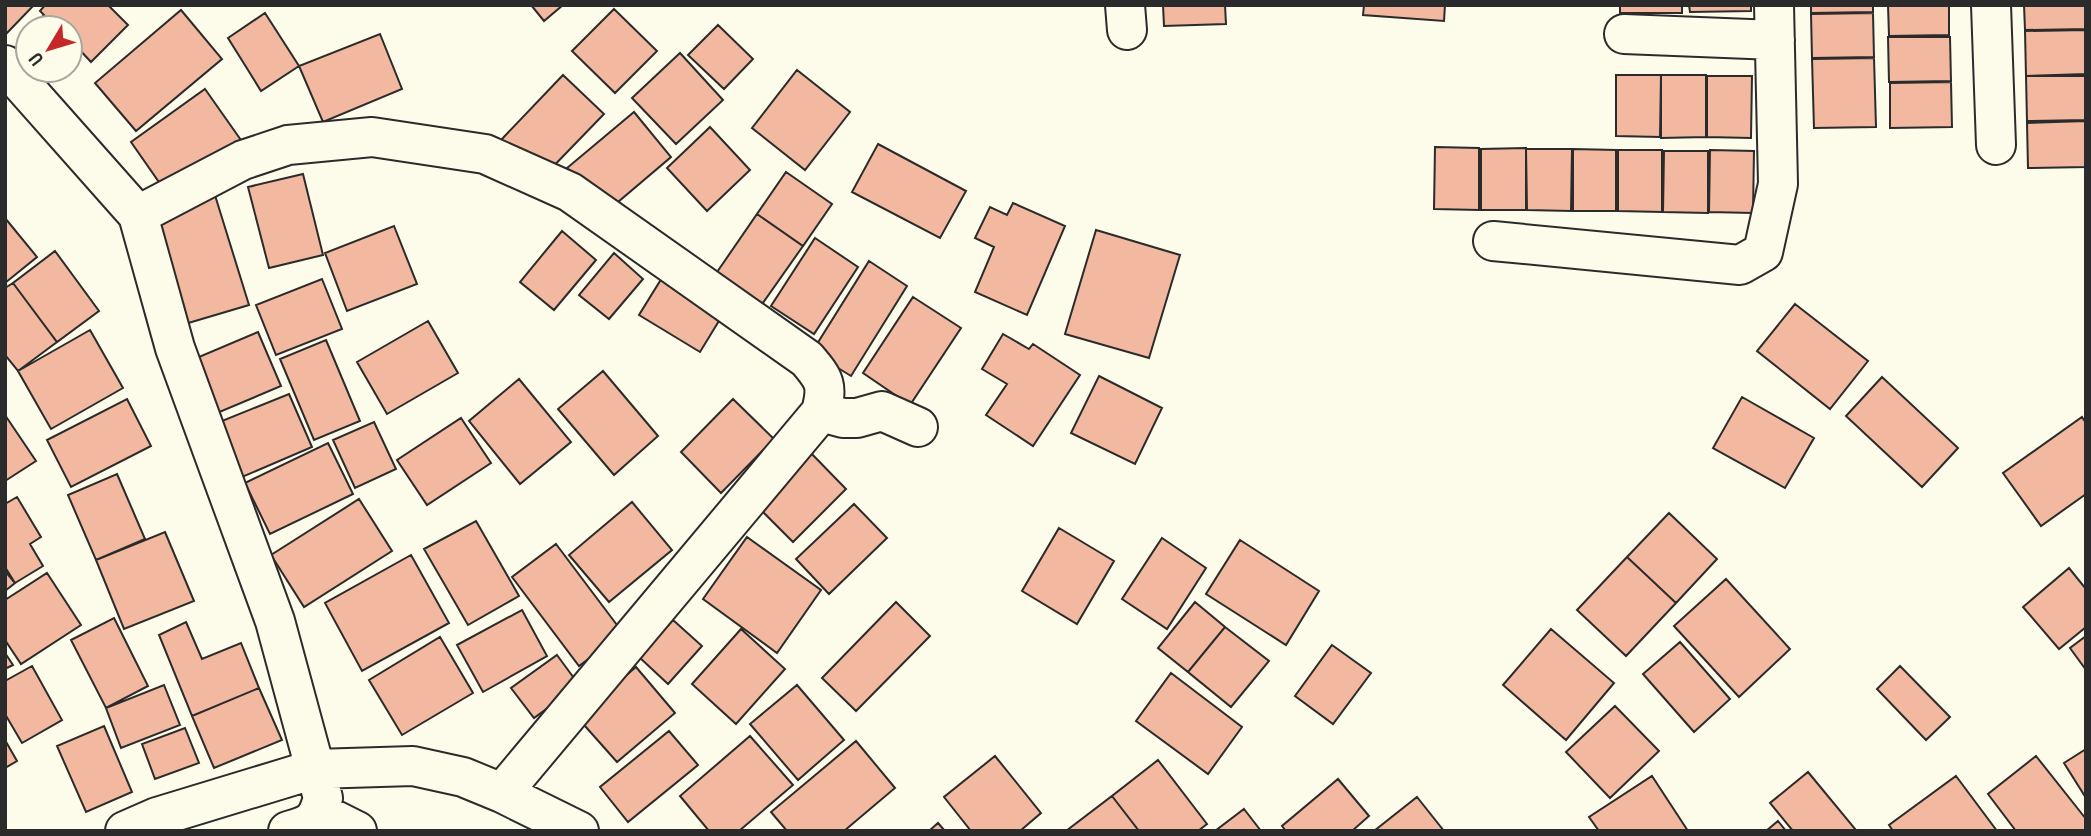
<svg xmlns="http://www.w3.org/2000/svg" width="2091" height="836" viewBox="0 0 2091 836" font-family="'PT Sans Narrow',sans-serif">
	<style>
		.building { fill: #f2b8a0; stroke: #2b2b2b; stroke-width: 2 }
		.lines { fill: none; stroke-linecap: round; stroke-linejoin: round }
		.minor-casing { stroke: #2b2b2b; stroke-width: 42 }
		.minor { stroke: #fdfbea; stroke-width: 38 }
	</style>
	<rect width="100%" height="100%" fill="#fdfbea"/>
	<path class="building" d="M 5,5 L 34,5 L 6,34 L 5,33 Z
		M 45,5 L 108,5 L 128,25 L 91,62 L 77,47 L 70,54 L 70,28 L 31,28 L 44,15 L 40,11 Z
		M 531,5 L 563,5 L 544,21 Z
		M 1163,5 L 1225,5 L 1226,24 L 1164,26 Z
		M 1364,5 L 1445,5 L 1444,21 L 1363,15 Z
		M 1620,5 L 1682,5 L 1682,13 L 1620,13 Z
		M 1689,5 L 1751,5 L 1751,11 L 1690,12 Z
		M 1811,5 L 1873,5 L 1873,12 L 1811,13 Z
		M 1888,5 L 1949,5 L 1949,35 L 1889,36 Z
		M 2024,5 L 2086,5 L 2086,29 L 2025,30 Z
		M 614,9 L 657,51 L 615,93 L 572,51 Z
		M 181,10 L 222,59 L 136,131 L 95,83 Z
		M 265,13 L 299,66 L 261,91 L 228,38 Z
		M 1873,13 L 1874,57 L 1812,58 L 1811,14 Z
		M 718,25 L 753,59 L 724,89 L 688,55 Z
		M 2086,30 L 2086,74 L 2026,76 L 2025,31 Z
		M 380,34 L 402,89 L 323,122 L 299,66 Z
		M 1888,37 L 1950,37 L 1951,81 L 1889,82 Z
		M 680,53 L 723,100 L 676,144 L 632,98 Z
		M 1874,58 L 1876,127 L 1814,128 L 1812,59 Z
		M 797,70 L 850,112 L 805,170 L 752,128 Z
		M 563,75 L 604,114 L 542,178 L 501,140 Z
		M 1616,75 L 1661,75 L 1660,137 L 1616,136 Z
		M 1661,75 L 1706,75 L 1706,137 L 1661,138 Z
		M 1707,76 L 1752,76 L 1751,138 L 1707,137 Z
		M 2026,76 L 2086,76 L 2086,120 L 2027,121 Z
		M 1951,82 L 1952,127 L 1890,128 L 1890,83 Z
		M 205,89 L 243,143 L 168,195 L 131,142 Z
		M 634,112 L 671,157 L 605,213 L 567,168 Z
		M 2086,121 L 2086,167 L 2028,168 L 2027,123 Z
		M 710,127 L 750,170 L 707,211 L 667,168 Z
		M 878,144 L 966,191 L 940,238 L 852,192 Z
		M 1435,147 L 1479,148 L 1479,210 L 1434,209 Z
		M 1526,148 L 1526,210 L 1481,210 L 1481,149 Z
		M 1526,149 L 1572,149 L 1571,211 L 1527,210 Z
		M 1573,149 L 1616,150 L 1616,211 L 1573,211 Z
		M 1618,150 L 1662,150 L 1662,212 L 1618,211 Z
		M 1710,150 L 1754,151 L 1753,213 L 1709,212 Z
		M 1664,151 L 1708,151 L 1708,213 L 1663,212 Z
		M 786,172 L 832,204 L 803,246 L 757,214 Z
		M 303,174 L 323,255 L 269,268 L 248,187 Z
		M 214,192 L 249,305 L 185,324 L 150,212 Z
		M 1013,203 L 1065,226 L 1027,315 L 975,292 L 994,247 L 975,238 L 990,207 L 1007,215 Z
		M 757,214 L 803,246 L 760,307 L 715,275 Z
		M 5,218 L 37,257 L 5,283 Z
		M 394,226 L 417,284 L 347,311 L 325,253 Z
		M 1096,230 L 1180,255 L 1149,358 L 1065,334 Z
		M 562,231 L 596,260 L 554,310 L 520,282 Z
		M 815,238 L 858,267 L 814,334 L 771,306 Z
		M 55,251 L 99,311 L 57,342 L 13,283 Z
		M 614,253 L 643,279 L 609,319 L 579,295 Z
		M 869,261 L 907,286 L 851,376 L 812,352 Z
		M 665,273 L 725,311 L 700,352 L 639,315 Z
		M 322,279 L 342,329 L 276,355 L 256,305 Z
		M 13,283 L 57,342 L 18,371 L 5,355 L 5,288 Z
		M 913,297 L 961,328 L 910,405 L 863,373 Z
		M 1795,304 L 1868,361 L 1830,409 L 1757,351 Z
		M 428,321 L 458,373 L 387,414 L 357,362 Z
		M 90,330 L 123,388 L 51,429 L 18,371 Z
		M 258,332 L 281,386 L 210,416 L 187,362 Z
		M 1003,334 L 1029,349 L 1033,344 L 1080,375 L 1033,446 L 986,415 L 1007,384 L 982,369 Z
		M 326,340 L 360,421 L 314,440 L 280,359 Z
		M 603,371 L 658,436 L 614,475 L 558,409 Z
		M 1099,376 L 1162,408 L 1135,464 L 1071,433 Z
		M 1882,377 L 1958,448 L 1922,487 L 1846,416 Z
		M 519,379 L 571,442 L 520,484 L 469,421 Z
		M 289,394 L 312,447 L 235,480 L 212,425 Z
		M 1742,397 L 1814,438 L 1785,488 L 1713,448 Z
		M 127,399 L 151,446 L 71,487 L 47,440 Z
		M 733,399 L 774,439 L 721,493 L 681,452 Z
		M 5,415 L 36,461 L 5,481 Z
		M 2082,417 L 2086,423 L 2086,494 L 2041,526 L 2003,473 Z
		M 461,418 L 491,463 L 427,505 L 397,460 Z
		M 374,422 L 396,469 L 355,488 L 333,440 Z
		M 328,443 L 353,494 L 270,534 L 245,483 Z
		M 807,449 L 846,489 L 793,542 L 754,503 Z
		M 117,474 L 145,539 L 96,560 L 68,495 Z
		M 17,497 L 41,537 L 30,544 L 43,566 L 15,583 L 5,567 L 5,504 Z
		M 359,499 L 392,551 L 304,607 L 271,555 Z
		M 632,502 L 672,550 L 609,602 L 569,555 Z
		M 854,504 L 887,538 L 829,594 L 796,559 Z
		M 1669,513 L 1717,559 L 1676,603 L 1627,557 Z
		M 476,521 L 519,596 L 468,625 L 424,549 Z
		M 1059,528 L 1114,561 L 1077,624 L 1022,591 Z
		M 165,532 L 194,601 L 124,629 L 96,560 Z
		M 747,537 L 821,590 L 777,653 L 703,599 Z
		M 1162,538 L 1206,568 L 1167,629 L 1122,599 Z
		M 1240,540 L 1319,591 L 1286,645 L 1206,594 Z
		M 556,544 L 623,633 L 579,666 L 512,577 Z
		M 411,555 L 449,623 L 362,671 L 325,603 Z
		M 1627,557 L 1676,603 L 1626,656 L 1577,610 Z
		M 2069,568 L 2086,589 L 2086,627 L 2059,649 L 2023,607 Z
		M 5,571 L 15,583 L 5,591 Z
		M 47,573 L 81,625 L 21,664 L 5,640 L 5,600 Z
		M 1726,579 L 1790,649 L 1739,697 L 1674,626 Z
		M 896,602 L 930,636 L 856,711 L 822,678 Z
		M 1195,602 L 1225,627 L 1188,672 L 1158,648 Z
		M 522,610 L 547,656 L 483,692 L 457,645 Z
		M 114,618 L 148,686 L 106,708 L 71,640 Z
		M 673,620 L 702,646 L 668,684 L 639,657 Z
		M 186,622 L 202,659 L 241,643 L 259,688 L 192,716 L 159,635 Z
		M 1225,627 L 1269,661 L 1231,707 L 1188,672 Z
		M 741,629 L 785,669 L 736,724 L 692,684 Z
		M 1551,629 L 1614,683 L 1566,740 L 1503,685 Z
		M 2086,636 L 2086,670 L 2070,648 Z
		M 440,637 L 473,693 L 402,735 L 369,680 Z
		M 1680,642 L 1730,699 L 1694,732 L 1643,674 Z
		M 1332,645 L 1371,673 L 1333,724 L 1295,696 Z
		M 5,653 L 13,665 L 5,669 Z
		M 557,655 L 579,685 L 534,718 L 511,688 Z
		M 32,666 L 62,720 L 22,743 L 5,714 L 5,681 Z
		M 1900,666 L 1950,717 L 1926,740 L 1877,689 Z
		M 636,667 L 675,713 L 617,762 L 577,717 Z
		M 1171,673 L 1242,727 L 1208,774 L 1136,721 Z
		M 164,685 L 180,725 L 121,748 L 106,708 Z
		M 797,685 L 844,740 L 798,780 L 750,724 Z
		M 259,688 L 282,740 L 214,768 L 192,716 Z
		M 1615,706 L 1659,751 L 1610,798 L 1566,752 Z
		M 104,726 L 132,792 L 86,812 L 57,746 Z
		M 185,728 L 199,763 L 155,779 L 142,744 Z
		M 669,731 L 698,765 L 628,822 L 600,787 Z
		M 750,736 L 793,785 L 739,831 L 709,831 L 680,796 Z
		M 5,740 L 17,761 L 5,768 Z
		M 856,741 L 895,788 L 844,831 L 787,831 L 771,812 Z
		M 2086,749 L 2086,798 L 2064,763 Z
		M 995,756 L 1041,813 L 1020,831 L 971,831 L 944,797 Z
		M 2036,756 L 2086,819 L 2086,831 L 2016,831 L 1988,794 Z
		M 1158,760 L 1207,824 L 1198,831 L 1139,831 L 1112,796 Z
		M 1808,772 L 1856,830 L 1856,831 L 1793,831 L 1770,803 Z
		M 1652,776 L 1688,831 L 1599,831 L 1589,817 Z
		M 1956,776 L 1997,831 L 1893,831 L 1889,825 Z
		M 1338,779 L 1369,816 L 1352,831 L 1286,831 L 1282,826 Z
		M 1112,796 L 1139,831 L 1066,831 Z
		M 1417,797 L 1444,831 L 1374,831 Z
		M 1244,809 L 1261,831 L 1215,831 Z
		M 1778,821 L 1786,831 L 1766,831 Z
		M 938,823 L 945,831 L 929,831 Z"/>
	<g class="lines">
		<g class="minor-casing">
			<path id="minor" d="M 1125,5 L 1127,30
				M 1991,5 L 1996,145
				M 1624,34 L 1775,40
				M 5,65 L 138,215 L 175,348 L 275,621 L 323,798 C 316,823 311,824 288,831
				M 138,215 L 243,160 L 288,145 L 372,137 L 485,154 L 570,192 L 807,359 C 825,380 828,385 821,412 L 502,793
				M 1493,241 L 1740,265 L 1763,252 L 1778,184 L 1774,5
				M 821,412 L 843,418 L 857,418 L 882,411 L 918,427
				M 319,812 L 357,831
				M 125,831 L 157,817 L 315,769 L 413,766 L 463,777 L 502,793 L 579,831"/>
		</g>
		<use href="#minor" class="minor"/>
	</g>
	<rect width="2091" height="836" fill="none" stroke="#2b2b2b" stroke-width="14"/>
	<g transform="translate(49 49) rotate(232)"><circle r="33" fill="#fdfbea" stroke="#a9a89e" stroke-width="2"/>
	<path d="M0-5L12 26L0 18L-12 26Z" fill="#c62828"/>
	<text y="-10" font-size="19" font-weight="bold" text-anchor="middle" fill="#2b2b2b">U</text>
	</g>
</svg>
